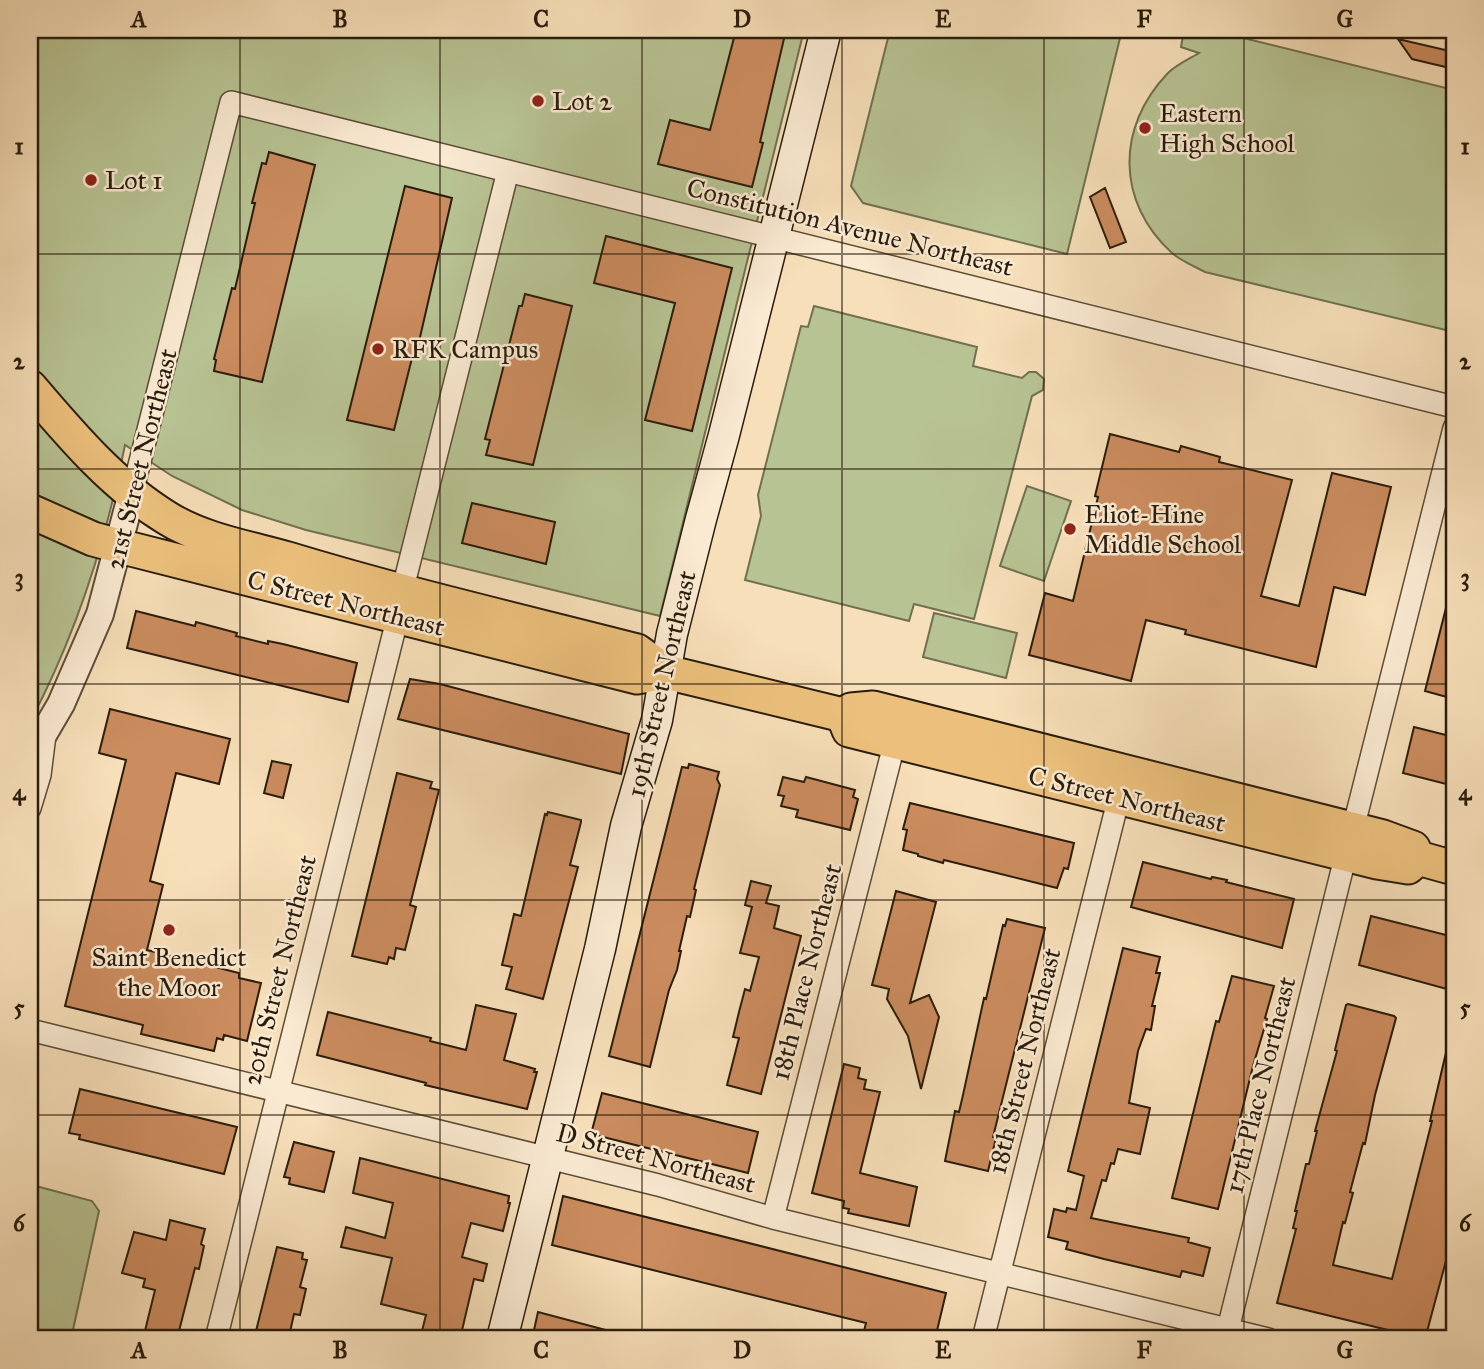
<svg xmlns="http://www.w3.org/2000/svg" width="1484" height="1369" viewBox="0 0 1484 1369" font-family="'IM FELL Great Primer',serif">
	<style>
		.green { fill: #b8c393; stroke: #707050; stroke-width: 2 }
		.building { fill: #cb8c5f; stroke: #291c0c; stroke-width: 2 }
		.lines { fill: none; stroke-linecap: round; stroke-linejoin: round }
		.minor-casing { stroke: #5c4d37; stroke-width: 24 }
		.tertiary-casing { stroke: #5c4d37; stroke-width: 30 }
		.secondary-casing { stroke: #291c0c; stroke-width: 33 }
		.primary-casing { stroke: #291c0c; stroke-width: 37 }
		.minor { stroke: #faead2; stroke-width: 21 }
		.tertiary { stroke: #faead2; stroke-width: 26 }
		.secondary { stroke: #faead2; stroke-width: 30 }
		.primary { stroke: #ecc07c; stroke-width: 33 }
		.grid { fill: none; stroke: #291c0c; stroke-width: 2; stroke-opacity: 0.55 }
		.poi-dot { fill: #8f2418; stroke: #faead2; stroke-width: 2.5 }
		.labels { text-anchor: middle; stroke-width: 5; stroke-linejoin: round; paint-order: stroke }
		.poi-label { font-size: 26px; fill: #291c0c; stroke: #faead2; text-anchor: start }
		.street-label { font-size: 26px; fill: #291c0c; stroke: #faead2 }
		.neatline { fill: none; stroke: #291c0c; stroke-width: 2.5 }
		.grid-label { font-size: 23px; text-anchor: middle; font-weight: bold; fill: #291c0c }
	</style>
	<rect width="100%" height="100%" fill="#f7dfb9"/>
	<filter id="stains"><feTurbulence type="fractalNoise" baseFrequency=".00286" numOctaves="4"/><feColorMatrix values="0 0 0 0 .2 0 0 0 0 .09 0 0 0 0 .02 0 0 0 .5 -.17"/></filter>
	<radialGradient id="worn" r=".72"><stop offset=".6" stop-color="#630" stop-opacity="0"/><stop offset="1" stop-color="#630" stop-opacity=".3"/></radialGradient>
	<path class="green" d="M 30,30 L 804,30 L 660,616 L 306,530 L 242,510 L 172,476 L 125,445 C 106,541 76,635 30,722 Z
		M 890,30 L 1122,30 L 1067,254 L 863,203 L 851,186 Z
		M 1184,30 L 1211,30 L 1454,90 L 1454,332 L 1205,272 C 1194,266 1181,261 1172,253 C 1116,202 1116,127 1168,73 C 1176,65 1189,59 1199,53 L 1181,47 Z
		M 814,306 L 977,347 L 973,366 L 1022,378 L 1029,372 L 1036,372 L 1044,379 L 1043,390 L 1032,396 L 974,619 L 914,604 L 909,621 L 745,580 L 761,516 L 758,495 L 801,326 L 808,327 Z
		M 1027,486 L 1071,501 L 1044,581 L 1000,566 Z
		M 934,613 L 1017,633 L 1006,678 L 923,657 Z
		M 36,1186 L 92,1201 L 99,1211 L 71,1339 L 30,1339 L 30,1191 Z"/>
	<path class="building" d="M 736,30 L 786,30 L 760,142 L 763,143 L 752,187 L 658,164 L 670,120 L 710,130 Z
		M 1398,39 L 1454,52 L 1454,69 L 1412,59 Z
		M 269,152 L 315,165 L 262,382 L 214,371 L 216,360 L 214,359 L 232,288 L 235,289 L 255,203 L 252,203 L 262,163 L 266,164 Z
		M 405,186 L 452,198 L 415,359 L 412,358 L 394,430 L 347,420 Z
		M 1105,188 L 1126,242 L 1110,248 L 1090,197 Z
		M 606,236 L 732,268 L 692,431 L 645,420 L 675,303 L 594,283 Z
		M 525,294 L 572,306 L 533,465 L 486,455 L 490,440 L 485,439 L 519,306 L 522,306 Z
		M 1110,434 L 1179,452 L 1181,446 L 1220,457 L 1219,462 L 1292,480 L 1261,596 L 1299,606 L 1332,473 L 1391,487 L 1365,595 L 1334,587 L 1316,667 L 1185,634 L 1186,630 L 1146,620 L 1131,681 L 1029,655 L 1045,593 L 1073,601 L 1098,497 L 1095,496 Z
		M 472,503 L 555,522 L 546,564 L 462,543 Z
		M 1448,600 L 1454,600 L 1454,699 L 1425,691 Z
		M 136,611 L 195,626 L 196,622 L 237,633 L 236,636 L 268,644 L 268,641 L 283,644 L 357,663 L 348,702 L 127,648 Z
		M 410,679 L 440,684 L 629,734 L 621,774 L 398,719 Z
		M 110,709 L 230,739 L 219,784 L 176,773 L 150,881 L 163,885 L 147,950 L 239,973 L 239,978 L 261,983 L 247,1041 L 224,1035 L 223,1040 L 217,1038 L 214,1051 L 141,1034 L 143,1025 L 65,1006 L 126,760 L 99,753 Z
		M 1414,727 L 1454,737 L 1454,786 L 1403,773 Z
		M 272,761 L 291,765 L 283,798 L 264,793 Z
		M 689,764 L 719,772 L 717,779 L 720,785 L 694,889 L 696,890 L 690,917 L 687,916 L 679,951 L 681,951 L 677,970 L 669,990 L 650,1067 L 609,1056 L 682,767 L 688,768 Z
		M 397,773 L 432,782 L 430,788 L 439,790 L 410,905 L 416,907 L 405,950 L 396,948 L 394,959 L 389,957 L 387,964 L 352,956 Z
		M 783,777 L 804,782 L 806,777 L 855,790 L 853,797 L 858,799 L 850,830 L 796,817 L 798,810 L 781,806 L 784,796 L 778,795 Z
		M 910,803 L 1074,843 L 1068,869 L 1064,868 L 1057,888 L 944,860 L 943,863 L 918,856 L 918,854 L 903,850 L 907,830 L 903,829 Z
		M 548,812 L 581,820 L 581,822 L 570,865 L 578,867 L 543,999 L 506,989 L 512,967 L 502,965 L 514,914 L 521,916 L 545,814 L 547,815 Z
		M 1143,862 L 1211,879 L 1212,877 L 1227,880 L 1226,882 L 1294,899 L 1282,948 L 1131,907 Z
		M 751,881 L 771,886 L 766,903 L 779,906 L 774,928 L 801,936 L 761,1094 L 727,1085 L 739,1038 L 733,1037 L 739,1012 L 745,989 L 750,991 L 759,957 L 740,953 L 752,907 L 745,905 Z
		M 896,891 L 936,902 L 910,1003 L 929,995 L 939,1017 L 921,1089 L 908,1036 L 887,999 L 889,989 L 872,985 Z
		M 1371,916 L 1454,937 L 1454,991 L 1359,965 Z
		M 1007,919 L 1045,928 L 993,1137 L 996,1138 L 988,1171 L 945,1161 L 955,1111 L 959,1112 L 963,1095 L 984,998 L 986,999 L 1003,925 L 1005,926 Z
		M 1123,948 L 1160,957 L 1156,973 L 1160,973 L 1152,1006 L 1155,1006 L 1151,1030 L 1146,1029 L 1138,1051 L 1129,1103 L 1150,1108 L 1140,1154 L 1118,1149 L 1114,1164 L 1111,1163 L 1106,1181 L 1102,1180 L 1091,1218 L 1189,1238 L 1188,1242 L 1210,1248 L 1203,1276 L 1182,1271 L 1180,1277 L 1104,1259 L 1066,1249 L 1068,1242 L 1048,1237 L 1054,1209 L 1066,1212 L 1067,1208 L 1076,1210 L 1084,1176 L 1068,1171 Z
		M 1232,976 L 1274,986 L 1265,1018 L 1267,1019 L 1253,1066 L 1218,1209 L 1172,1198 L 1216,1021 L 1219,1022 Z
		M 1348,1004 L 1394,1016 L 1396,1018 L 1375,1095 L 1365,1144 L 1363,1143 L 1350,1192 L 1353,1193 L 1345,1223 L 1343,1222 L 1333,1265 L 1392,1279 L 1432,1121 L 1430,1121 L 1448,1044 L 1454,1044 L 1454,1231 L 1425,1339 L 1277,1303 L 1296,1229 L 1293,1228 L 1297,1211 L 1295,1211 L 1306,1164 L 1309,1164 L 1317,1131 L 1315,1131 L 1337,1051 L 1335,1050 L 1346,1005 Z
		M 476,1005 L 516,1014 L 504,1060 L 535,1069 L 534,1072 L 537,1072 L 527,1109 L 425,1085 L 426,1083 L 317,1055 L 328,1012 L 431,1038 L 430,1041 L 466,1050 Z
		M 844,1064 L 860,1068 L 858,1078 L 866,1080 L 864,1089 L 880,1092 L 860,1173 L 917,1187 L 909,1226 L 848,1213 L 849,1209 L 843,1208 L 844,1201 L 812,1193 Z
		M 80,1089 L 237,1127 L 224,1174 L 79,1139 L 80,1135 L 69,1133 Z
		M 602,1093 L 758,1132 L 748,1173 L 591,1134 Z
		M 294,1142 L 334,1152 L 324,1192 L 289,1184 L 290,1178 L 284,1177 Z
		M 360,1158 L 509,1196 L 508,1203 L 510,1203 L 503,1231 L 471,1223 L 462,1257 L 487,1264 L 483,1281 L 474,1279 L 460,1339 L 420,1339 L 426,1315 L 381,1304 L 392,1258 L 341,1247 L 346,1227 L 385,1238 L 393,1203 L 353,1193 Z
		M 563,1196 L 946,1293 L 935,1339 L 862,1339 L 866,1323 L 552,1245 Z
		M 170,1220 L 205,1229 L 201,1244 L 204,1246 L 199,1269 L 195,1268 L 177,1339 L 143,1339 L 155,1290 L 143,1287 L 145,1279 L 122,1273 L 134,1232 L 166,1240 Z
		M 277,1247 L 303,1253 L 302,1259 L 307,1260 L 300,1287 L 306,1289 L 300,1315 L 294,1314 L 290,1332 L 284,1331 L 282,1339 L 254,1339 Z
		M 538,1312 L 617,1333 L 616,1339 L 532,1339 Z"/>
	<g class="lines">
		<g class="minor-casing">
			<path id="minor" d="M 132,493 L 231,102 L 1454,407
				M 402,592 L 508,171
				M 30,808 L 40,775 L 45,735
				M 1353,829 L 1454,428
				M 30,1030 L 658,1185 L 773,1218 L 1268,1339
				M 773,1218 L 895,741
				M 1228,1329 L 1346,854
				M 216,1339 L 398,616
				M 983,1339 L 1119,797"/>
		</g>
		<g class="tertiary-casing">
			<path id="tertiary" d="M 30,757 L 61,704 L 100,614 L 132,493"/>
		</g>
		<g class="secondary-casing">
			<path id="secondary" d="M 502,1339 L 600,949 L 626,826 L 657,720 L 672,634 L 701,519 L 724,435 L 826,30"/>
		</g>
		<g class="primary-casing">
			<path id="primary" d="M 30,387 C 71,435 113,485 167,518 C 202,540 249,548 288,559 C 403,594 520,621 637,651 L 666,672 L 843,715 L 851,710 L 873,708 L 1383,837 L 1413,848 L 1418,858
				M 30,511 L 93,539 L 119,546 L 637,677 L 666,672
				M 843,715 L 849,730 L 1377,862 L 1408,867 L 1418,858
				M 1418,858 L 1454,868"/>
		</g>
		<use href="#minor" class="minor"/>
		<use href="#tertiary" class="tertiary"/>
		<use href="#secondary" class="secondary"/>
		<use href="#primary" class="primary"/>
	</g>
	<path class="grid" d="M 240,30 L 240,1339M 440,30 L 440,1339M 642,30 L 642,1339M 842,30 L 842,1339M 1044,30 L 1044,1339M 1244,30 L 1244,1339M 30,254 L 1454,254M 30,469 L 1454,469M 30,684 L 1454,684M 30,900 L 1454,900M 30,1115 L 1454,1115"/>
	<g class="poi-dot">
		<circle cx="538" cy="101" r="7"/>
		<circle cx="1145" cy="128" r="7"/>
		<circle cx="91" cy="180" r="7"/>
		<circle cx="378" cy="349" r="7"/>
		<circle cx="1070" cy="529" r="7"/>
		<circle cx="169" cy="930" r="7"/>
	</g>
	<g class="labels">
		<g class="poi-label">
			<text x="552" y="110">Lot 2</text>
			<text x="1159" y="122">Eastern<tspan x="1159" dy="30">High School</tspan></text>
			<text x="105" y="189">Lot 1</text>
			<text x="392" y="358">RFK Campus</text>
			<text x="1084" y="523">Eliot-Hine<tspan x="1084" dy="30">Middle School</tspan></text>
			<text x="169" y="966" text-anchor="middle">Saint Benedict<tspan x="169" dy="30">the Moor</tspan></text>
		</g>
		<g class="street-label">
			<text transform="translate(850 227) rotate(14)" y="9">Constitution Avenue Northeast</text>
			<text transform="translate(141 459) rotate(-76)" y="9">21st Street Northeast</text>
			<text transform="translate(346 603) rotate(14)" y="9">C Street Northeast</text>
			<text transform="translate(661 684) rotate(-77)" y="9">19th Street Northeast</text>
			<text transform="translate(1127 799) rotate(14)" y="9">C Street Northeast</text>
			<text transform="translate(279 970) rotate(-76)" y="9">20th Street Northeast</text>
			<text transform="translate(806 972) rotate(-76)" y="9">18th Place Northeast</text>
			<text transform="translate(1024 1061) rotate(-76)" y="9">18th Street Northeast</text>
			<text transform="translate(1260 1085) rotate(-76)" y="9">17th Place Northeast</text>
			<text transform="translate(656 1158) rotate(15)" y="9">D Street Northeast</text>
		</g>
	</g>
	<rect width="1484" height="1369" fill="none" stroke="#f7dfb9" stroke-width="77"/>
	<rect x="38" y="38" width="1408" height="1292" class="neatline"/>
	<g class="grid-label">
		<text x="139" y="27">A</text>
		<text x="340" y="27">B</text>
		<text x="541" y="27">C</text>
		<text x="742" y="27">D</text>
		<text x="943" y="27">E</text>
		<text x="1144" y="27">F</text>
		<text x="1345" y="27">G</text>
		<text x="19" y="154">1</text>
		<text x="1465" y="154">1</text>
		<text x="19" y="369">2</text>
		<text x="1465" y="369">2</text>
		<text x="19" y="585">3</text>
		<text x="1465" y="585">3</text>
		<text x="19" y="800">4</text>
		<text x="1465" y="800">4</text>
		<text x="19" y="1015">5</text>
		<text x="1465" y="1015">5</text>
		<text x="19" y="1231">6</text>
		<text x="1465" y="1231">6</text>
		<text x="139" y="1358">A</text>
		<text x="340" y="1358">B</text>
		<text x="541" y="1358">C</text>
		<text x="742" y="1358">D</text>
		<text x="943" y="1358">E</text>
		<text x="1144" y="1358">F</text>
		<text x="1345" y="1358">G</text>
	</g>
	<rect width="100%" height="100%" filter="url(#stains)"/>
	<rect width="100%" height="100%" fill="url(#worn)"/>
</svg>
